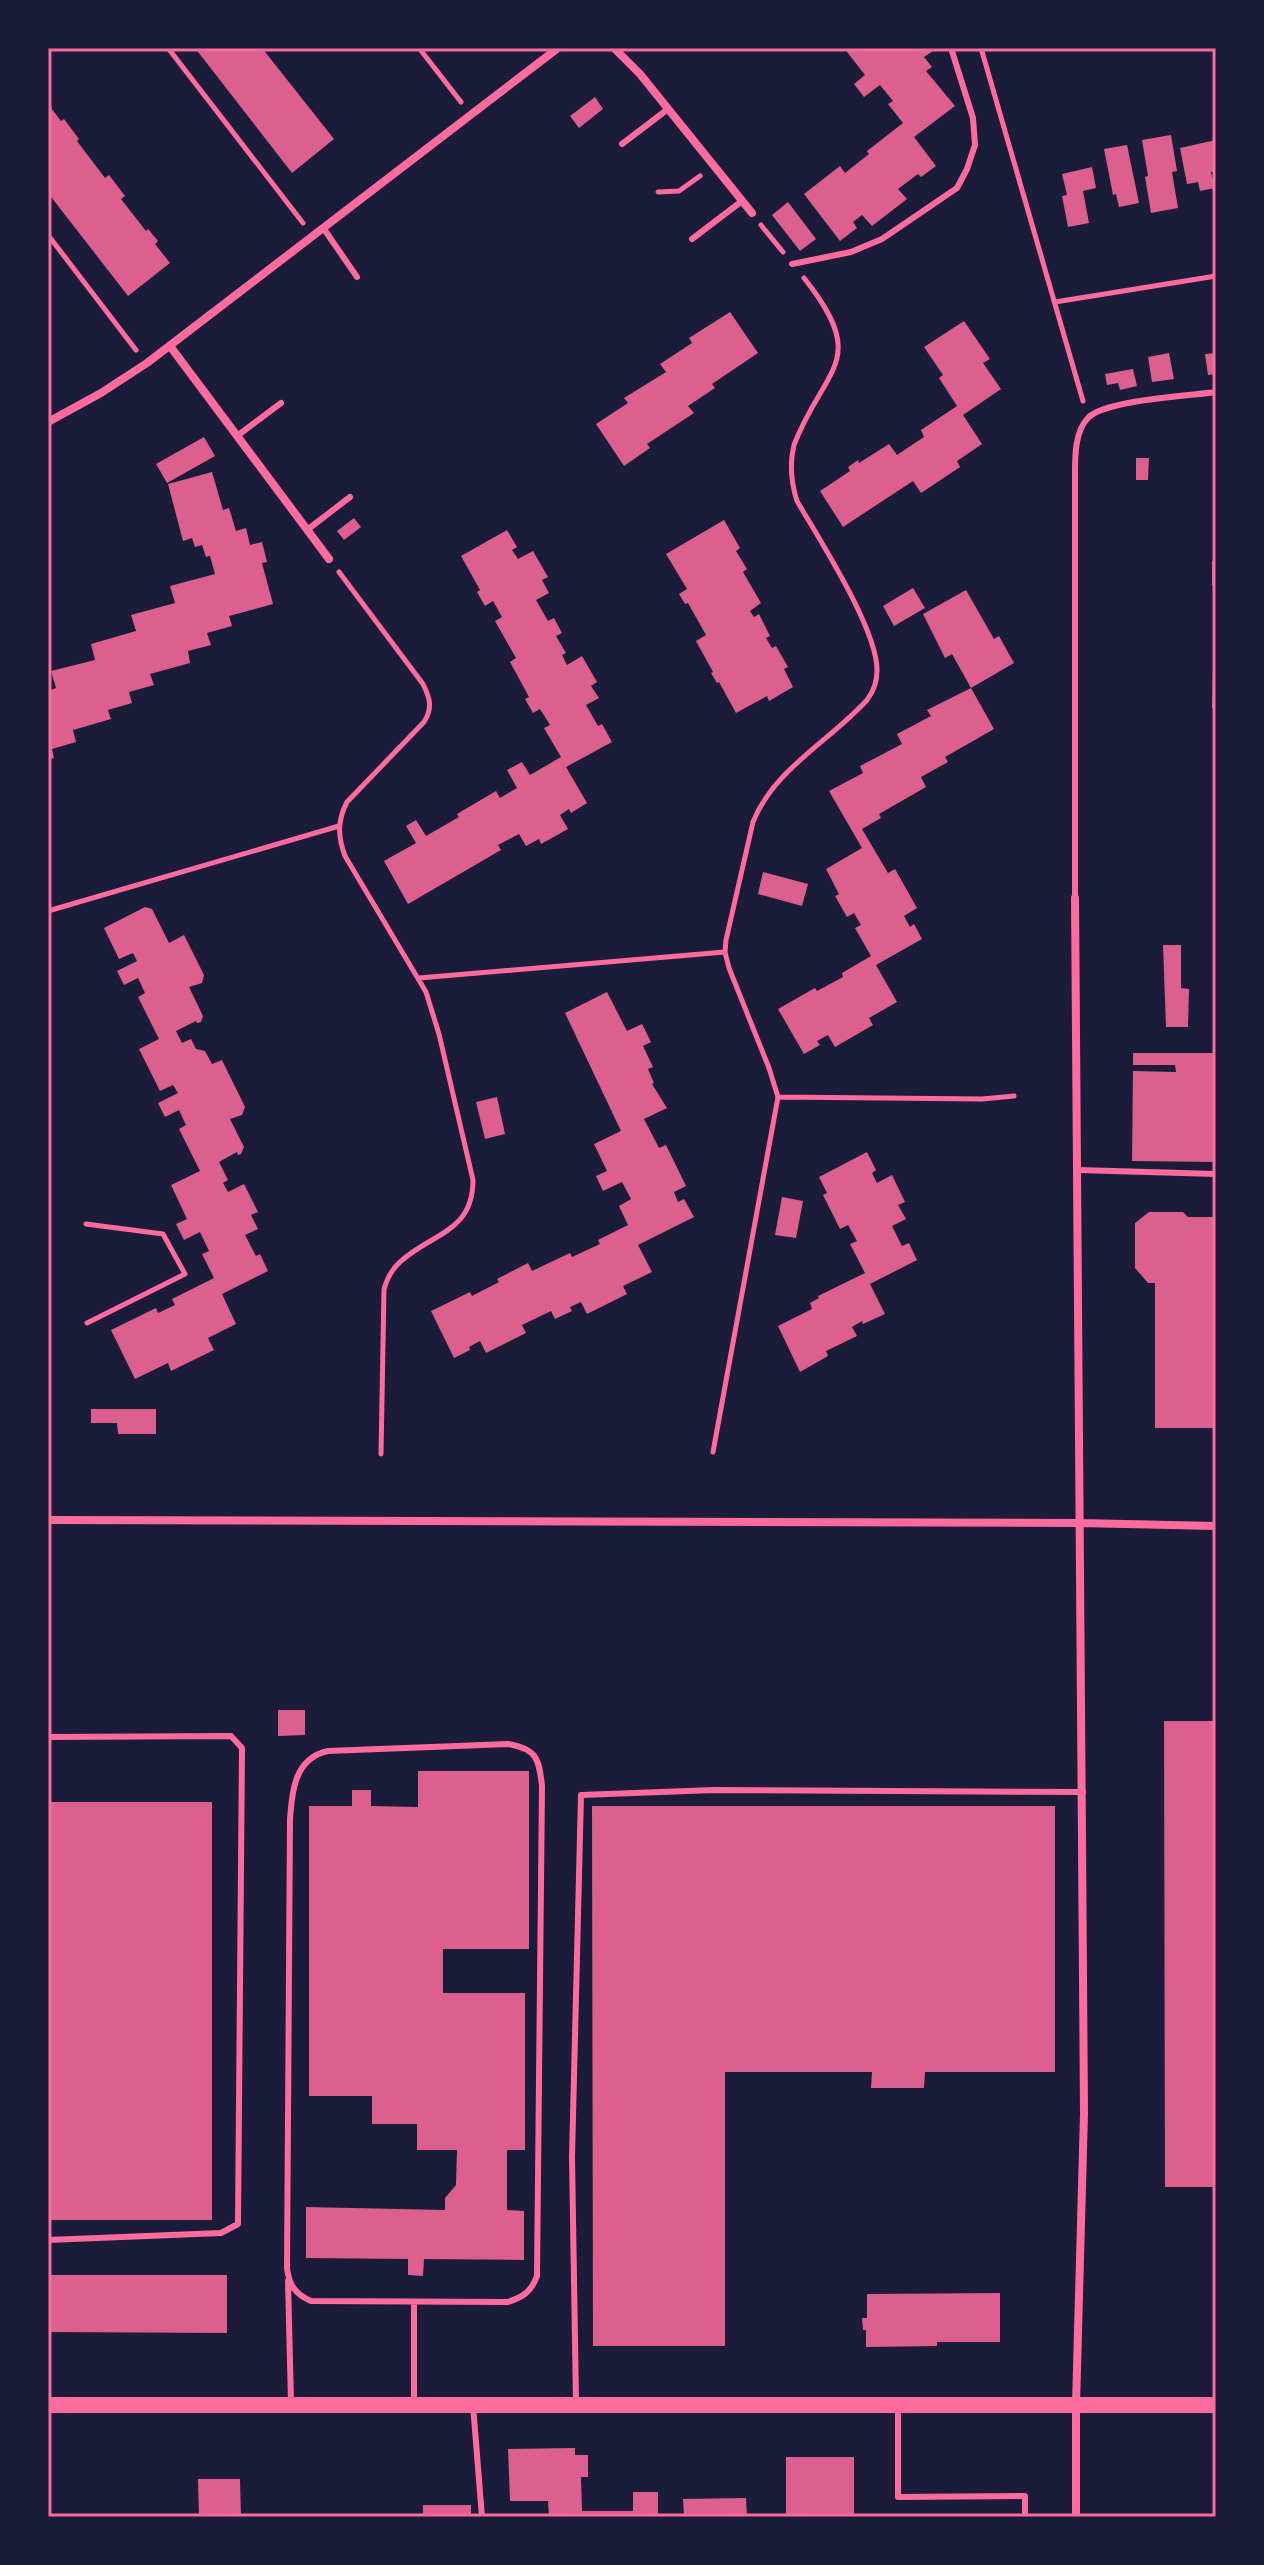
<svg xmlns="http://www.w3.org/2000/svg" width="1264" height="2565" viewBox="0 0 1264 2565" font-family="Raleway,sans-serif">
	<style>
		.building { fill: #dd5f8e }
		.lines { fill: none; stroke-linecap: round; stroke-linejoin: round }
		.path { stroke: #ff6b9d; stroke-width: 5 }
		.service { stroke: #ff6b9d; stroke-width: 6 }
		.minor { stroke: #ff6b9d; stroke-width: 8 }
		.secondary { stroke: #ff6b9d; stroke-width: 16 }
		.neatline { fill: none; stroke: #ff6b9d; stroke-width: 3 }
	</style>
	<rect width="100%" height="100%" fill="#1b1b3a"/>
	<path class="building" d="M 195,48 L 262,48 L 334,139 L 292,173 Z
		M 844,48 L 931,48 L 933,51 L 924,57 L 932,67 L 926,71 L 955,106 L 914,137 L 936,166 L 921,177 L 918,174 L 898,189 L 907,199 L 872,226 L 862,215 L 853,222 L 857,228 L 840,241 L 804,194 L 840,166 L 845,173 L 869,154 L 867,151 L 903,123 L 888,104 L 893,101 L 880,85 L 864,97 L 854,84 L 865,75 Z
		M 595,97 L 603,109 L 579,128 L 570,116 Z
		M 48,104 L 61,121 L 64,119 L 79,139 L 77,141 L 105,178 L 109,175 L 125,196 L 121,199 L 146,231 L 148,229 L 158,241 L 155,244 L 170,263 L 128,296 L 48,193 Z
		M 1171,135 L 1177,171 L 1172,172 L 1178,208 L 1151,213 L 1145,177 L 1148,176 L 1142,140 Z
		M 1216,140 L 1216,171 L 1211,172 L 1215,188 L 1200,191 L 1198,182 L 1187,184 L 1180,148 Z
		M 1127,145 L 1139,203 L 1119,207 L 1116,194 L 1113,195 L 1104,149 Z
		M 1092,167 L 1096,188 L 1083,191 L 1089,223 L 1068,227 L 1062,196 L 1067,195 L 1062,174 Z
		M 788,202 L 816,239 L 800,251 L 772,215 Z
		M 730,312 L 758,353 L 712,384 L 715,388 L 688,406 L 694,413 L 647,444 L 650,448 L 624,466 L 596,424 L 628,403 L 624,398 L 666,372 L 660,364 L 692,343 L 689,338 Z
		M 964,321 L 990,359 L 983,363 L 1001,389 L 963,415 L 982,444 L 957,461 L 960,467 L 921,493 L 913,481 L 843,527 L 820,491 L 850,471 L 848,467 L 858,460 L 859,463 L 889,444 L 897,455 L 924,437 L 921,430 L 957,406 L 939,378 L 943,375 L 924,347 Z
		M 1169,353 L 1174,379 L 1152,382 L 1148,357 Z
		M 1216,353 L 1216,374 L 1208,375 L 1205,354 Z
		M 1133,369 L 1137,386 L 1120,390 L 1118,383 L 1107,385 L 1105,374 Z
		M 204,437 L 215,456 L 167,483 L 156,464 Z
		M 1136,458 L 1149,458 L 1148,480 L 1136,480 Z
		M 212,472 L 223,510 L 229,508 L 236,531 L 246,528 L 250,545 L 262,542 L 267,562 L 262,563 L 273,604 L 229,616 L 232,626 L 207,633 L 211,645 L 188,651 L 190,663 L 150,674 L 154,685 L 129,692 L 132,703 L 108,710 L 111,719 L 73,730 L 76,742 L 52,749 L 54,758 L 48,759 L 48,691 L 56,688 L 51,671 L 95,660 L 91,644 L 136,631 L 131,615 L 175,603 L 170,586 L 215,574 L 210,556 L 206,557 L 202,545 L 195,547 L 192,538 L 183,541 L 168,484 Z
		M 354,518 L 361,527 L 344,540 L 337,531 Z
		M 724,520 L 740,548 L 736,551 L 747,569 L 743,572 L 761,603 L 750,611 L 754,617 L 759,614 L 770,636 L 766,638 L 772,648 L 776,646 L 788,667 L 784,669 L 793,687 L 769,701 L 767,696 L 736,713 L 719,682 L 717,683 L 711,673 L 713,672 L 696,641 L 706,635 L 688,603 L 685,604 L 679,594 L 687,589 L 666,554 Z
		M 507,530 L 517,547 L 512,550 L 518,559 L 533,551 L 548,577 L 542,580 L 549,593 L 536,600 L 548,621 L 554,618 L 562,633 L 556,636 L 566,653 L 562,655 L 567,665 L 582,656 L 597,682 L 591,686 L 599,698 L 586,705 L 598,726 L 602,724 L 612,742 L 566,767 L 587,803 L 571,813 L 569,809 L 560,815 L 568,829 L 541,844 L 539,839 L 526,846 L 519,834 L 498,845 L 501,850 L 408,904 L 384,861 L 416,843 L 406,826 L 416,820 L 426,836 L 459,817 L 457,814 L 496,791 L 500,798 L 517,788 L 507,770 L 522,762 L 530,775 L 561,757 L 544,728 L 550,725 L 540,709 L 533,713 L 525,699 L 529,697 L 510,662 L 516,658 L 495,621 L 502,617 L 493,601 L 485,606 L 477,592 L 480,590 L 461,556 Z
		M 1212,561 L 1216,561 L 1216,585 L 1212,585 Z
		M 913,588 L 925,608 L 894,626 L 883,606 Z
		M 966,590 L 994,639 L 999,636 L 1014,663 L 971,688 L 952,654 L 945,658 L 923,614 Z
		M 1213,672 L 1216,672 L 1216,709 L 1212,708 Z
		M 971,688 L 994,729 L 945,757 L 948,762 L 921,777 L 926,787 L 879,814 L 881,818 L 862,829 L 888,873 L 895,869 L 917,908 L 904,916 L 910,927 L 914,924 L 922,939 L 876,965 L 897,1002 L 869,1018 L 873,1025 L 835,1047 L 828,1035 L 817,1041 L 820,1045 L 804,1054 L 778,1009 L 815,988 L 817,991 L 843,977 L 842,973 L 871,956 L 855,928 L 861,925 L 854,913 L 847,917 L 835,896 L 839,894 L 826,869 L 862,848 L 829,791 L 863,773 L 860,766 L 902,744 L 897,734 L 931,716 L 927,710 Z
		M 763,872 L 808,884 L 802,906 L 758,894 Z
		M 145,907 L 152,909 L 169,943 L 184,935 L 204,975 L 202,983 L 189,987 L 203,1016 L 201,1022 L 197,1023 L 196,1021 L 176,1031 L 182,1043 L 191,1039 L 196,1049 L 205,1051 L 212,1064 L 222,1060 L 245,1107 L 242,1115 L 230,1119 L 244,1147 L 241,1154 L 238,1155 L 237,1152 L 219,1162 L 228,1180 L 223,1183 L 228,1192 L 244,1184 L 258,1212 L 251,1215 L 258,1229 L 245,1235 L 256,1256 L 260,1254 L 268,1271 L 222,1294 L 236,1324 L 208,1338 L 214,1350 L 171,1371 L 168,1363 L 135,1379 L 111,1330 L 156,1308 L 158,1313 L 175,1305 L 172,1299 L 214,1278 L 202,1254 L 209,1251 L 200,1232 L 184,1240 L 176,1224 L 187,1219 L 171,1185 L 200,1171 L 179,1129 L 186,1125 L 179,1110 L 165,1117 L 158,1103 L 178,1093 L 173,1085 L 160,1091 L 139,1049 L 159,1039 L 138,997 L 145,993 L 138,978 L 124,985 L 117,971 L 137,961 L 133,953 L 119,959 L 104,928 Z
		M 1163,945 L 1181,945 L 1181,988 L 1189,989 L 1188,1027 L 1166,1027 Z
		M 607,992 L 627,1031 L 642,1024 L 651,1042 L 643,1046 L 653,1067 L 648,1069 L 654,1083 L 652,1084 L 667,1108 L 644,1119 L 659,1148 L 666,1145 L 686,1186 L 674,1192 L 678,1202 L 684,1199 L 694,1217 L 638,1245 L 652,1272 L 623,1286 L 627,1294 L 587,1314 L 581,1302 L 570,1307 L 572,1311 L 555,1319 L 551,1311 L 522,1325 L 526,1333 L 486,1353 L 480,1341 L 469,1347 L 470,1350 L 454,1358 L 431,1311 L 470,1292 L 472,1296 L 499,1282 L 497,1279 L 528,1263 L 532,1271 L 570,1253 L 572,1257 L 600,1244 L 598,1240 L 628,1225 L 619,1206 L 631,1199 L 622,1182 L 603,1191 L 596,1176 L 607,1171 L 594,1144 L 621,1131 L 565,1013 Z
		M 1133,1053 L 1216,1053 L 1216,1162 L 1132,1161 L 1133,1071 L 1176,1072 L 1175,1065 L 1133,1065 Z
		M 497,1097 L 505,1134 L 485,1139 L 476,1102 Z
		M 867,1152 L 876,1170 L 872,1173 L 877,1183 L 892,1175 L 905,1202 L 898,1205 L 906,1219 L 892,1226 L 902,1246 L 909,1243 L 917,1260 L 870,1284 L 885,1314 L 863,1324 L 862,1321 L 852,1327 L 857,1336 L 826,1351 L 828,1356 L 800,1372 L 778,1326 L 812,1309 L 810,1303 L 819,1298 L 818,1296 L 865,1273 L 850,1244 L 857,1241 L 848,1225 L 840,1229 L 823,1195 L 827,1193 L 819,1177 Z
		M 782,1197 L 803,1201 L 796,1238 L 775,1235 Z
		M 1149,1212 L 1183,1212 L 1188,1217 L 1216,1217 L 1216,1428 L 1155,1428 L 1155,1283 L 1148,1283 L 1135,1268 L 1135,1223 Z
		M 91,1409 L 156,1409 L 156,1434 L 118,1434 L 117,1423 L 91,1423 Z
		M 278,1710 L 305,1710 L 305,1735 L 278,1736 Z
		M 1164,1721 L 1216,1721 L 1216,2187 L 1165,2187 Z
		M 418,1771 L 529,1771 L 529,1949 L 443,1949 L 443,1993 L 525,1993 L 525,2150 L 507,2150 L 507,2210 L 524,2211 L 524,2260 L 424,2259 L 423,2276 L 408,2275 L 408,2259 L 306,2258 L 306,2207 L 445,2210 L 445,2198 L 456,2185 L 457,2150 L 417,2150 L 417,2124 L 372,2124 L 372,2096 L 309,2096 L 309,1806 L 352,1806 L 352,1790 L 371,1790 L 371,1806 L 418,1807 Z
		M 48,1802 L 212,1802 L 212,2220 L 48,2220 Z
		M 592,1806 L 1055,1806 L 1055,2072 L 925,2072 L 924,2088 L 871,2088 L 872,2072 L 725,2072 L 725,2346 L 593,2346 Z
		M 48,2275 L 227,2275 L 227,2333 L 48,2332 Z
		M 1000,2293 L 1000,2342 L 937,2342 L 937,2346 L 866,2347 L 866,2330 L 863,2330 L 862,2318 L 867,2318 L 867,2294 Z
		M 575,2448 L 575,2455 L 588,2455 L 588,2477 L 581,2477 L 582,2511 L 633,2511 L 633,2492 L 658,2492 L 658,2517 L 549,2517 L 548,2501 L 510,2501 L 508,2449 Z
		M 786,2457 L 854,2457 L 854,2517 L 786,2517 Z
		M 198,2479 L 240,2479 L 241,2517 L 199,2517 Z
		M 746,2498 L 747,2517 L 684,2517 L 683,2499 Z
		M 423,2505 L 471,2505 L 471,2517 L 423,2517 Z"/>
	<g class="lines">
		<path class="path" d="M 168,48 L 303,223
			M 419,48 L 461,102
			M 981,48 L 1083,401
			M 658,192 L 679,191 L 700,176
			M 761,225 L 783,252
			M 48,235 L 136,350
			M 1055,302 L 1216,276
			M 339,572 L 423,684 C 430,698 433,708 424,722 L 347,802 C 337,821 338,837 345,856 L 426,992 L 439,1034 L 473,1180 C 473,1233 431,1233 400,1262 C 392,1269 387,1279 384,1289 L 381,1454
			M 48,911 L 339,826
			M 419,978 L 725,952
			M 778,1097 L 982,1099 L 1014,1096
			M 86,1224 L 163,1234 L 185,1274 L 87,1323
			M 713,1452 L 778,1097 L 769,1068 L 729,968 L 725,952 L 726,940 L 753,822 C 774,769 830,741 867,700 C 873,692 877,682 877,671 C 878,630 819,539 797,501 C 791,482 789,465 794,445 C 824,367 871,362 804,278"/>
		<path class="service" d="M 622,144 L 668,109
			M 324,229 L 357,277
			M 692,239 L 742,201
			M 792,264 L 851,252 L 882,239 L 957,188 L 967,169 L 975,145 L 973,118 L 951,48
			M 237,436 L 281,403
			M 307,530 L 350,497
			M 1075,898 L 1075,478 C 1075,460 1074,432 1088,418 C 1104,400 1189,396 1216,392
			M 1078,1170 L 1216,1174
			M 48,1737 L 231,1736 L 242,1748 L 238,2224 L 221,2233 L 48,2240
			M 508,1744 C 537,1749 539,1759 542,1786 L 537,2276 C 531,2292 523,2297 508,2302 L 311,2301 C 295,2294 289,2285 287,2268 L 290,1819 C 292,1790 295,1758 328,1751 Z
			M 288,2281 L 291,2402
			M 414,2302 L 414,2402
			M 576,2402 L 572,2157 L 581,1795 L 714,1790 L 1083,1792
			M 473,2405 L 482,2517
			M 898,2406 L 898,2497 L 1025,2496 L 1025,2517"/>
		<path class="minor" d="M 614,48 L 640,74 L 752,213
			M 170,346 L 329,559
			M 48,422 L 101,393 L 147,363 L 558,48
			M 1075,898 L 1084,2113 L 1076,2405 L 1076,2517
			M 48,1520 L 1080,1523 L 1216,1526"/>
		<path class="secondary" d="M 48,2405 L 1216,2405"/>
	</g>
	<rect width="1264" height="2565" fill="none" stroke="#1b1b3a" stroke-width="100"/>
	<rect x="50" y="50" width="1164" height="2465" class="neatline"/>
</svg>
